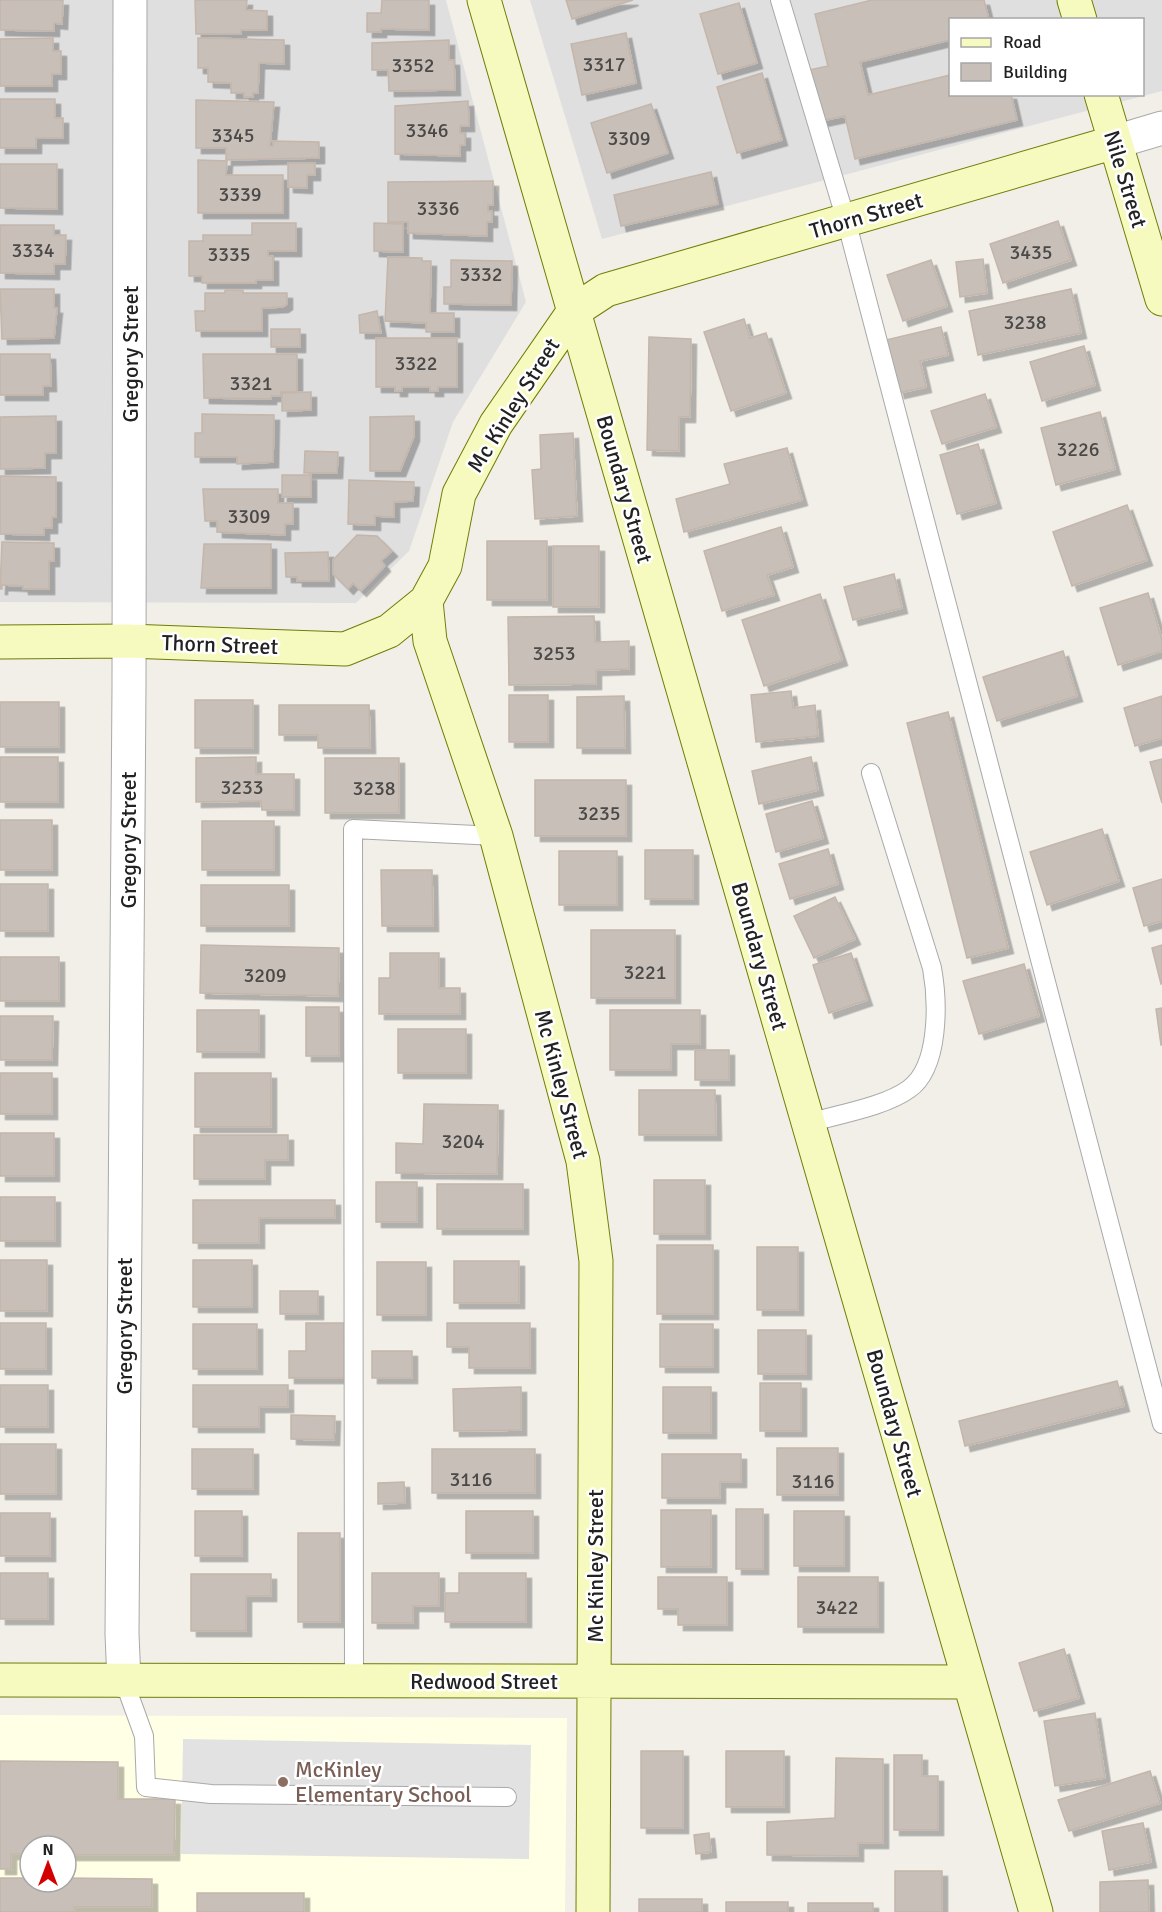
<svg xmlns="http://www.w3.org/2000/svg" width="1162" height="1912" viewBox="0 0 1162 1912" font-family="Signika,sans-serif">
	<style>
		.residential { fill: #e0dfdf; fill-rule: evenodd }
		.education { fill: #ffffe5; fill-rule: evenodd }
		.parking { fill: #e2e2e2 }
		.building { fill: #c7bfb8; stroke: #c4b6ab; stroke-width: 1.5; filter: url(#shadow) }
		.lines { fill: none; stroke-linecap: round; stroke-linejoin: round }
		.lane-casing { stroke: #a9a9a9; stroke-width: 20 }
		.street-casing { stroke: #a9a9a9; stroke-width: 35 }
		.secondary-casing { stroke: #707d05; stroke-width: 35 }
		.lane { stroke: #fff; stroke-width: 18 }
		.street { stroke: #fff; stroke-width: 33 }
		.secondary { stroke: #f7fabf; stroke-width: 33 }
		.education-dot { fill: #8d6e63; stroke: #fff; stroke-width: 2 }
		.labels { text-anchor: middle; stroke-width: 5; stroke-linejoin: round; paint-order: stroke }
		.number-label { font-size: 20px; fill: #4b4948 }
		.street-label { font-size: 22px; fill: #222; stroke: #fff }
		.education-label { font-size: 22px; fill: #785e54; stroke: #fff; text-anchor: start }
	</style>
	<defs>
		<filter id="shadow"><feDropShadow dx="5.5" dy="5.5" stdDeviation="0" flood-color="#0004"/></filter>
	</defs>
	<rect width="100%" height="100%" fill="#f2efe9"/>
	<path class="residential" d="M 0,0 L 446,0 L 526,302 L 453,422 L 409,551 L 356,603 L 0,602 Z
		M 530,0 L 1162,0 L 1162,91 L 602,239 ZM 950,20 L 1142,20 L 1142,94 L 950,94 Z"/>
	<path class="education" d="M 0,1715 L 567,1718 L 565,1912 L 0,1912 ZM 30,1846 L 66,1846 L 66,1882 L 30,1882 Z"/>
	<path class="parking" d="M 183,1739 L 531,1745 L 529,1859 L 181,1854 Z"/>
	<path class="building" d="M 0,0 L 63,0 L 62,24 L 54,23 L 54,31 L 0,30 Z
		M 195,0 L 247,0 L 246,10 L 267,11 L 267,30 L 241,30 L 241,34 L 196,34 Z
		M 382,0 L 429,0 L 429,30 L 381,29 L 381,32 L 367,32 L 367,13 L 381,13 Z
		M 566,0 L 633,0 L 572,19 Z
		M 872,0 L 984,0 L 989,20 L 950,20 L 950,40 L 860,62 L 868,95 L 950,75 L 950,94 L 1011,94 L 1017,120 L 855,159 L 845,116 L 821,121 L 809,70 L 828,66 L 815,14 Z
		M 739,3 L 757,63 L 718,74 L 700,14 Z
		M 626,33 L 636,83 L 582,95 L 571,44 Z
		M 53,38 L 53,51 L 61,51 L 61,74 L 52,74 L 52,86 L 0,86 L 0,39 Z
		M 198,38 L 284,40 L 284,64 L 259,63 L 258,93 L 253,93 L 253,97 L 244,97 L 244,93 L 231,93 L 231,83 L 208,82 L 208,68 L 198,68 Z
		M 449,40 L 449,60 L 454,60 L 455,90 L 389,91 L 388,70 L 372,70 L 372,43 Z
		M 762,73 L 782,140 L 737,153 L 717,87 Z
		M 0,99 L 55,99 L 55,118 L 63,118 L 63,138 L 36,138 L 36,148 L 0,148 Z
		M 196,100 L 274,102 L 270,146 L 273,146 L 273,141 L 319,142 L 319,158 L 226,160 L 226,148 L 196,148 Z
		M 468,101 L 469,126 L 460,126 L 460,133 L 465,133 L 465,145 L 460,145 L 460,156 L 395,154 L 395,106 Z
		M 651,104 L 668,153 L 607,173 L 591,123 Z
		M 198,160 L 227,161 L 226,175 L 283,175 L 283,213 L 198,213 Z
		M 288,163 L 315,163 L 315,175 L 307,175 L 307,188 L 288,187 Z
		M 0,164 L 57,164 L 57,209 L 0,208 Z
		M 711,172 L 718,204 L 621,226 L 614,195 Z
		M 493,181 L 493,205 L 488,205 L 488,211 L 492,211 L 492,222 L 487,222 L 487,236 L 408,233 L 408,222 L 388,222 L 388,182 Z
		M 1058,221 L 1071,260 L 1003,283 L 990,244 Z
		M 252,223 L 296,223 L 296,251 L 268,251 L 268,256 L 273,256 L 273,280 L 256,280 L 256,283 L 202,283 L 202,276 L 189,276 L 189,241 L 203,241 L 203,235 L 252,235 Z
		M 374,223 L 403,224 L 403,252 L 374,251 Z
		M 0,225 L 54,225 L 54,235 L 66,235 L 65,264 L 54,264 L 54,274 L 0,273 Z
		M 388,257 L 422,258 L 422,261 L 431,261 L 430,313 L 454,313 L 454,332 L 426,332 L 426,323 L 385,321 Z
		M 983,259 L 987,293 L 960,297 L 956,262 Z
		M 451,260 L 512,261 L 511,305 L 444,304 L 444,287 L 451,287 Z
		M 931,260 L 947,306 L 903,321 L 887,275 Z
		M 0,289 L 54,289 L 54,308 L 57,308 L 54,338 L 2,339 Z
		M 1071,289 L 1081,333 L 978,355 L 969,311 Z
		M 225,290 L 243,290 L 243,293 L 287,293 L 287,304 L 283,307 L 262,308 L 262,331 L 196,331 L 195,311 L 205,311 L 205,293 L 225,293 Z
		M 377,311 L 381,333 L 360,333 L 359,315 Z
		M 744,319 L 750,338 L 766,333 L 786,393 L 731,411 L 704,332 Z
		M 941,327 L 948,355 L 920,361 L 926,387 L 899,393 L 886,340 Z
		M 271,329 L 300,329 L 300,347 L 271,347 Z
		M 649,337 L 691,339 L 690,417 L 679,417 L 679,451 L 647,450 Z
		M 376,338 L 457,338 L 457,387 L 438,387 L 438,391 L 430,391 L 430,387 L 402,387 L 402,391 L 395,391 L 395,387 L 376,387 Z
		M 1084,346 L 1095,385 L 1042,401 L 1030,362 Z
		M 0,354 L 50,354 L 51,386 L 43,386 L 43,395 L 0,395 Z
		M 203,354 L 297,354 L 297,392 L 281,392 L 281,396 L 271,396 L 271,399 L 204,398 Z
		M 311,392 L 311,410 L 282,411 L 282,393 Z
		M 985,394 L 996,427 L 942,444 L 931,411 Z
		M 1100,412 L 1115,469 L 1056,485 L 1041,428 Z
		M 202,414 L 274,415 L 273,462 L 237,464 L 237,457 L 195,457 L 195,433 L 202,433 Z
		M 56,416 L 56,453 L 45,453 L 45,468 L 0,469 L 0,417 Z
		M 414,416 L 414,436 L 400,471 L 370,471 L 370,417 Z
		M 573,433 L 577,516 L 535,519 L 532,470 L 541,469 L 540,435 Z
		M 978,444 L 996,503 L 957,514 L 940,455 Z
		M 787,448 L 802,500 L 684,532 L 676,499 L 730,484 L 724,464 Z
		M 305,451 L 338,452 L 337,473 L 304,473 Z
		M 282,475 L 311,475 L 311,497 L 282,497 Z
		M 0,476 L 56,477 L 56,517 L 52,517 L 52,528 L 44,528 L 44,535 L 0,534 Z
		M 349,480 L 414,482 L 413,501 L 394,502 L 394,517 L 375,516 L 375,525 L 348,524 Z
		M 203,489 L 278,489 L 278,503 L 293,503 L 293,524 L 285,524 L 285,535 L 217,532 L 217,521 L 205,521 Z
		M 1127,505 L 1147,560 L 1072,586 L 1053,532 Z
		M 781,527 L 793,567 L 767,575 L 774,595 L 722,611 L 704,551 Z
		M 357,535 L 377,536 L 392,551 L 381,561 L 385,566 L 361,591 L 353,583 L 348,589 L 333,574 L 333,560 Z
		M 487,541 L 547,541 L 547,600 L 487,600 Z
		M 2,542 L 54,543 L 54,561 L 49,561 L 49,589 L 23,589 L 23,586 L 2,585 L 2,589 L 0,589 Z
		M 204,544 L 271,544 L 271,588 L 201,588 Z
		M 553,546 L 599,546 L 599,607 L 553,607 Z
		M 328,552 L 329,581 L 297,581 L 297,577 L 286,577 L 285,553 Z
		M 894,574 L 902,608 L 853,620 L 844,587 Z
		M 1148,593 L 1162,640 L 1162,651 L 1118,665 L 1100,608 Z
		M 820,594 L 842,660 L 764,686 L 742,620 Z
		M 594,616 L 595,642 L 629,641 L 629,669 L 596,670 L 596,684 L 509,685 L 508,617 Z
		M 1063,651 L 1077,696 L 997,721 L 983,677 Z
		M 791,691 L 793,708 L 815,705 L 818,736 L 756,742 L 751,695 Z
		M 509,695 L 548,695 L 548,742 L 509,742 Z
		M 624,696 L 625,748 L 577,748 L 577,697 Z
		M 1162,696 L 1162,738 L 1135,746 L 1124,708 Z
		M 195,700 L 253,700 L 253,748 L 195,748 Z
		M 0,702 L 59,702 L 59,747 L 0,747 Z
		M 279,705 L 369,705 L 370,748 L 318,748 L 318,735 L 279,735 Z
		M 948,712 L 1008,948 L 967,958 L 907,723 Z
		M 0,757 L 58,757 L 58,802 L 0,802 Z
		M 256,757 L 256,774 L 294,774 L 294,810 L 262,810 L 261,801 L 196,802 L 196,758 Z
		M 811,757 L 818,790 L 759,804 L 752,771 Z
		M 325,758 L 399,758 L 399,813 L 325,813 Z
		M 1162,759 L 1162,803 L 1150,762 Z
		M 535,780 L 626,780 L 626,836 L 535,836 Z
		M 812,801 L 823,838 L 776,852 L 766,814 Z
		M 0,820 L 52,820 L 52,870 L 0,870 Z
		M 202,821 L 274,821 L 274,870 L 202,870 Z
		M 1102,829 L 1119,881 L 1047,905 L 1030,852 Z
		M 828,849 L 838,884 L 790,899 L 779,864 Z
		M 645,850 L 693,850 L 693,899 L 645,899 Z
		M 559,851 L 617,851 L 617,905 L 559,905 Z
		M 381,870 L 432,870 L 433,926 L 382,926 Z
		M 1162,879 L 1162,921 L 1144,926 L 1133,888 Z
		M 0,884 L 48,884 L 48,931 L 0,931 Z
		M 201,885 L 289,885 L 289,926 L 201,926 Z
		M 835,897 L 855,939 L 814,958 L 794,916 Z
		M 591,930 L 675,930 L 675,998 L 591,998 Z
		M 201,945 L 339,948 L 338,996 L 200,993 Z
		M 1162,945 L 1162,983 L 1161,984 L 1152,948 Z
		M 390,953 L 439,953 L 439,988 L 460,988 L 460,1014 L 379,1014 L 379,978 L 390,978 Z
		M 851,953 L 867,1000 L 829,1013 L 813,965 Z
		M 0,957 L 59,957 L 59,1001 L 0,1001 Z
		M 1024,964 L 1039,1016 L 979,1034 L 963,981 Z
		M 306,1007 L 339,1007 L 339,1056 L 306,1056 Z
		M 1162,1008 L 1162,1045 L 1161,1045 L 1156,1009 Z
		M 197,1010 L 259,1010 L 259,1052 L 197,1052 Z
		M 610,1010 L 700,1010 L 700,1044 L 671,1044 L 671,1070 L 610,1070 Z
		M 0,1016 L 53,1016 L 52,1060 L 0,1060 Z
		M 398,1029 L 466,1029 L 466,1073 L 398,1073 Z
		M 695,1050 L 729,1050 L 729,1080 L 695,1080 Z
		M 0,1073 L 52,1073 L 52,1114 L 0,1114 Z
		M 195,1073 L 271,1073 L 271,1127 L 195,1127 Z
		M 639,1090 L 715,1090 L 716,1135 L 639,1135 Z
		M 424,1104 L 498,1105 L 497,1174 L 396,1173 L 396,1143 L 423,1144 Z
		M 0,1133 L 54,1133 L 54,1176 L 0,1176 Z
		M 194,1135 L 288,1135 L 288,1160 L 265,1160 L 265,1179 L 194,1179 Z
		M 654,1180 L 705,1180 L 705,1234 L 654,1234 Z
		M 376,1182 L 417,1182 L 417,1222 L 376,1222 Z
		M 437,1184 L 523,1184 L 523,1229 L 437,1229 Z
		M 0,1197 L 55,1197 L 55,1241 L 0,1241 Z
		M 193,1200 L 335,1200 L 335,1218 L 259,1218 L 259,1243 L 193,1243 Z
		M 657,1245 L 713,1245 L 713,1314 L 657,1314 Z
		M 757,1247 L 798,1247 L 798,1310 L 757,1310 Z
		M 0,1260 L 47,1260 L 47,1311 L 0,1311 Z
		M 193,1260 L 252,1260 L 252,1307 L 193,1307 Z
		M 454,1261 L 519,1261 L 519,1303 L 454,1303 Z
		M 377,1262 L 426,1262 L 426,1315 L 377,1315 Z
		M 280,1291 L 318,1291 L 318,1314 L 280,1314 Z
		M 0,1323 L 46,1323 L 46,1369 L 0,1369 Z
		M 306,1323 L 344,1323 L 344,1378 L 289,1378 L 289,1351 L 306,1351 Z
		M 447,1323 L 530,1323 L 530,1368 L 469,1368 L 469,1347 L 447,1347 Z
		M 193,1324 L 257,1324 L 257,1369 L 193,1369 Z
		M 660,1324 L 713,1324 L 713,1367 L 660,1367 Z
		M 758,1330 L 806,1330 L 806,1374 L 758,1374 Z
		M 372,1351 L 412,1351 L 412,1378 L 372,1378 Z
		M 1117,1381 L 1124,1406 L 965,1446 L 959,1421 Z
		M 760,1383 L 801,1383 L 801,1431 L 760,1431 Z
		M 0,1385 L 48,1385 L 48,1427 L 0,1427 Z
		M 193,1385 L 288,1385 L 288,1407 L 259,1407 L 259,1427 L 193,1427 Z
		M 521,1387 L 521,1430 L 454,1431 L 453,1389 Z
		M 663,1387 L 711,1387 L 711,1433 L 663,1433 Z
		M 291,1415 L 335,1416 L 334,1440 L 291,1439 Z
		M 0,1444 L 56,1444 L 56,1494 L 0,1494 Z
		M 777,1448 L 838,1448 L 838,1495 L 777,1495 Z
		M 192,1449 L 253,1449 L 253,1489 L 192,1489 Z
		M 432,1449 L 535,1449 L 535,1493 L 432,1493 Z
		M 662,1454 L 741,1454 L 741,1482 L 720,1482 L 720,1498 L 662,1498 Z
		M 404,1482 L 405,1503 L 378,1504 L 378,1483 Z
		M 736,1509 L 763,1509 L 763,1569 L 736,1569 Z
		M 661,1510 L 711,1510 L 711,1567 L 661,1567 Z
		M 195,1511 L 242,1511 L 242,1556 L 195,1556 Z
		M 466,1511 L 533,1511 L 533,1553 L 466,1553 Z
		M 794,1511 L 844,1511 L 844,1566 L 794,1566 Z
		M 0,1513 L 50,1513 L 50,1556 L 0,1556 Z
		M 298,1533 L 340,1533 L 340,1622 L 298,1622 Z
		M 0,1573 L 48,1573 L 48,1619 L 0,1619 Z
		M 372,1573 L 439,1573 L 439,1606 L 413,1606 L 413,1623 L 372,1623 Z
		M 459,1573 L 526,1573 L 526,1622 L 445,1622 L 445,1593 L 459,1593 Z
		M 191,1574 L 271,1574 L 271,1596 L 246,1596 L 246,1631 L 191,1631 Z
		M 658,1577 L 727,1577 L 727,1625 L 678,1625 L 678,1609 L 658,1609 Z
		M 798,1577 L 878,1577 L 878,1627 L 798,1627 Z
		M 1064,1649 L 1079,1698 L 1034,1711 L 1019,1663 Z
		M 1095,1713 L 1105,1778 L 1055,1786 L 1044,1721 Z
		M 641,1751 L 683,1751 L 683,1828 L 641,1828 Z
		M 726,1751 L 784,1751 L 784,1807 L 726,1807 Z
		M 894,1755 L 922,1755 L 922,1776 L 938,1776 L 938,1830 L 894,1830 Z
		M 836,1758 L 883,1759 L 883,1843 L 858,1843 L 858,1856 L 767,1855 L 767,1822 L 835,1818 Z
		M 0,1761 L 118,1762 L 118,1799 L 175,1799 L 174,1855 L 66,1855 L 66,1846 L 30,1846 L 30,1854 L 11,1854 L 11,1869 L 0,1869 Z
		M 1150,1771 L 1160,1803 L 1069,1831 L 1058,1800 Z
		M 1143,1823 L 1151,1862 L 1109,1870 L 1102,1831 Z
		M 709,1833 L 711,1852 L 696,1854 L 694,1835 Z
		M 895,1871 L 942,1871 L 942,1912 L 895,1912 Z
		M 0,1878 L 30,1878 L 30,1882 L 66,1882 L 66,1878 L 152,1879 L 152,1907 L 74,1907 L 74,1912 L 0,1912 Z
		M 1148,1880 L 1149,1912 L 1100,1912 L 1100,1882 Z
		M 197,1893 L 304,1893 L 304,1912 L 197,1912 Z
		M 639,1899 L 702,1899 L 702,1912 L 639,1912 Z
		M 726,1902 L 788,1902 L 788,1912 L 726,1912 Z
		M 808,1903 L 873,1903 L 873,1912 L 808,1912 Z"/>
	<g class="lines">
		<g class="lane-casing">
			<path id="lane" d="M 780,0 L 846,220 L 1162,1424
				M 809,1123 C 839,1114 884,1107 909,1089 C 940,1067 938,1001 932,968 L 871,773
				M 124,1681 L 144,1736 L 146,1787 L 211,1794 L 507,1797
				M 354,1681 L 353,829 L 496,836"/>
		</g>
		<g class="street-casing">
			<path id="street" d="M 1115,142 L 1162,128
				M 124,1681 L 122,1634 L 129,686 L 130,0"/>
		</g>
		<g class="secondary-casing">
			<path id="secondary" d="M 484,0 L 1036,1912
				M 1074,0 L 1080,20
				M 1101,94 L 1162,299
				M 0,642 L 128,641 L 345,649 L 389,631 L 426,601
				M 0,1680 L 968,1682
				M 593,1912 L 596,1261 L 583,1161 L 496,836 L 430,641 L 426,601 L 445,566 L 459,494 L 496,424 L 574,311 L 606,290 L 1115,142"/>
		</g>
		<use href="#lane" class="lane"/>
		<use href="#street" class="street"/>
		<use href="#secondary" class="secondary"/>
	</g>
	<circle class="education-dot" cx="283" cy="1782" r="6"/>
	<g class="labels">
		<g class="number-label">
			<text x="604" y="71">3317</text>
			<text x="413" y="72">3352</text>
			<text x="427" y="137">3346</text>
			<text x="233" y="142">3345</text>
			<text x="629" y="145">3309</text>
			<text x="240" y="201">3339</text>
			<text x="438" y="215">3336</text>
			<text x="33" y="257">3334</text>
			<text x="1031" y="259">3435</text>
			<text x="229" y="261">3335</text>
			<text x="481" y="281">3332</text>
			<text x="1025" y="329">3238</text>
			<text x="416" y="370">3322</text>
			<text x="251" y="390">3321</text>
			<text x="1078" y="456">3226</text>
			<text x="249" y="523">3309</text>
			<text x="554" y="660">3253</text>
			<text x="242" y="794">3233</text>
			<text x="374" y="795">3238</text>
			<text x="599" y="820">3235</text>
			<text x="645" y="979">3221</text>
			<text x="265" y="982">3209</text>
			<text x="463" y="1148">3204</text>
			<text x="471" y="1486">3116</text>
			<text x="813" y="1488">3116</text>
			<text x="837" y="1614">3422</text>
		</g>
		<g class="street-label">
			<text transform="translate(1126 179) rotate(73)" y="8">Nile Street</text>
			<text transform="translate(866 215) rotate(-16)" y="8">Thorn Street</text>
			<text transform="translate(130 354) rotate(-90)" y="8">Gregory Street</text>
			<text transform="translate(513 405) rotate(-58)" y="8">Mc Kinley Street</text>
			<text transform="translate(625 489) rotate(74)" y="8">Boundary Street</text>
			<text transform="translate(220 644) rotate(2)" y="8">Thorn Street</text>
			<text transform="translate(128 840) rotate(-90)" y="8">Gregory Street</text>
			<text transform="translate(760 956) rotate(74)" y="8">Boundary Street</text>
			<text transform="translate(562 1084) rotate(75)" y="8">Mc Kinley Street</text>
			<text transform="translate(124 1326) rotate(-90)" y="8">Gregory Street</text>
			<text transform="translate(895 1423) rotate(74)" y="8">Boundary Street</text>
			<text transform="translate(595 1566) rotate(-90)" y="8">Mc Kinley Street</text>
			<text x="484" y="1689">Redwood Street</text>
		</g>
		<g class="education-label">
			<text x="295" y="1777">McKinley<tspan x="295" dy="25">Elementary School</tspan></text>
		</g>
	</g>
	<rect x="949" y="18" width="195" height="78" fill="#ffffff" stroke="#a7a7a7" stroke-width="1.5"/>
	<rect x="961" y="38" width="30" height="9" fill="#f7fabf" stroke="#a7a7a7" stroke-width="1.5"/>
	<text x="1003" y="48" font-size="18" fill="#222222">Road</text>
	<rect x="961" y="63" width="30" height="18" fill="#c7bfb8" stroke="#a7a7a7" stroke-width="1.5"/>
	<text x="1003" y="78" font-size="18" fill="#222222">Building</text>
	<g transform="translate(48 1864)"><circle r="28" fill="#ffffff" stroke="#a7a7a7" stroke-width="1.5"/>
	<path d="M0-4.5L10 22L0 15L-10 22Z" fill="#d40000"/>
	<text y="-9" font-size="16" font-weight="bold" text-anchor="middle" fill="#222222">N</text>
	</g>
</svg>
